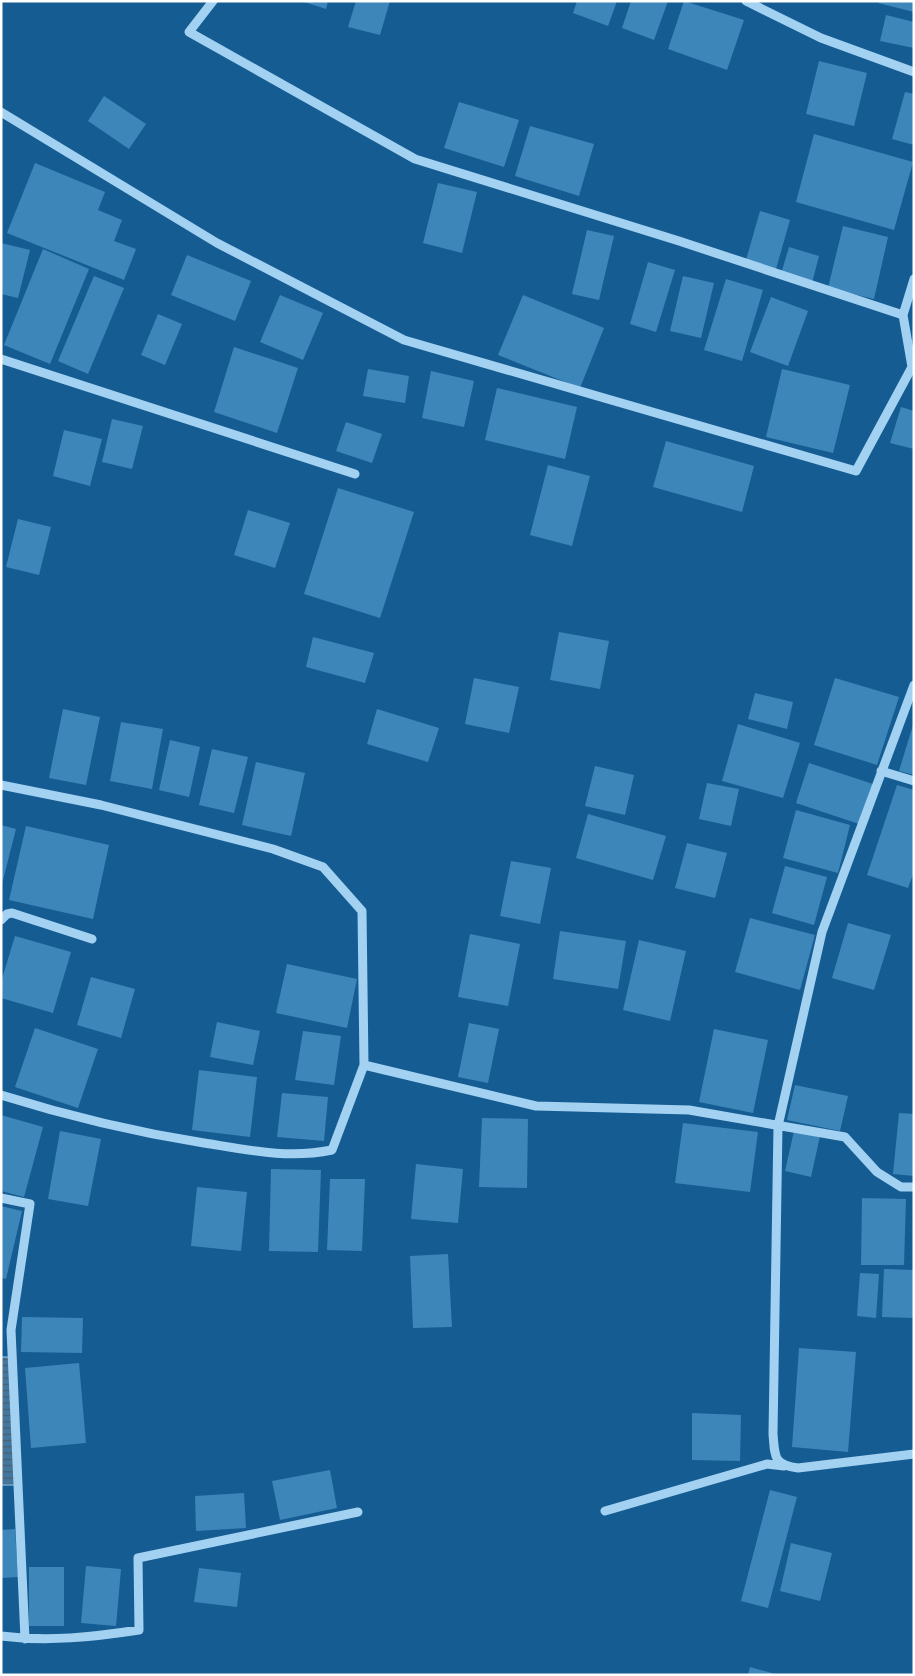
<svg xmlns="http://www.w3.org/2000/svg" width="915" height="1676" viewBox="0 0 915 1676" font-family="'IBM Plex Sans',sans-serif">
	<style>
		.water { fill: url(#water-rules); stroke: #95cef4 }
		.building { fill: #3d86ba }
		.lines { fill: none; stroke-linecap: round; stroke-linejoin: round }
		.minor { stroke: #a3d1f1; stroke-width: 9 }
	</style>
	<defs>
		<pattern id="water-rules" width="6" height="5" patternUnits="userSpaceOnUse" patternTransform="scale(1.25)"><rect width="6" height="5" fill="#44779e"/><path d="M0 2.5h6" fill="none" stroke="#485f71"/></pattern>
	</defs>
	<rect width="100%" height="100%" fill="#155c92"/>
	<path class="water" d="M 1,1357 L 10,1357 L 19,1485 L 1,1485 Z"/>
	<path class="building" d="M 301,1 L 328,1 L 326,9 Z
		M 356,1 L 390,1 L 380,35 L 348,27 Z
		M 577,1 L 617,1 L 608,26 L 573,13 Z
		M 631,1 L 668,1 L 654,40 L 622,28 Z
		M 684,1 L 744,20 L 727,70 L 668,49 Z
		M 879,1 L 914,1 L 914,12 L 878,3 Z
		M 886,15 L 914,22 L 914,48 L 880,41 Z
		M 819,61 L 867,73 L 854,126 L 806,114 Z
		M 905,92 L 914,94 L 914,145 L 892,139 Z
		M 104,96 L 146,124 L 129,149 L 88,121 Z
		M 459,102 L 519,120 L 504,167 L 444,148 Z
		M 530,126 L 594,144 L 579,196 L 515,176 Z
		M 814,134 L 913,162 L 894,230 L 796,202 Z
		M 35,163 L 105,192 L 98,210 L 122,220 L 114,241 L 136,249 L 124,280 L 7,233 Z
		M 438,183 L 477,192 L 462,253 L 423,243 Z
		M 760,211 L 790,220 L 776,269 L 746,260 Z
		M 843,226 L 888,237 L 874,299 L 828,288 Z
		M 587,230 L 614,236 L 599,300 L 572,294 Z
		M 1,243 L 30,250 L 18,298 L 1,294 Z
		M 789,247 L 819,256 L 812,283 L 781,274 Z
		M 43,249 L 89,269 L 50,364 L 4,345 Z
		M 187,255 L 251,281 L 235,321 L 171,295 Z
		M 648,262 L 675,270 L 656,332 L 630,324 Z
		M 94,276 L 124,288 L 88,374 L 58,361 Z
		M 683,276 L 714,283 L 701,338 L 670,331 Z
		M 726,279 L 763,290 L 742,361 L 704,350 Z
		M 280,295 L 323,313 L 303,360 L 260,342 Z
		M 523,295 L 604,328 L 580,388 L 498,355 Z
		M 771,297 L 808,311 L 788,366 L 750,352 Z
		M 158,314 L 182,324 L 165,365 L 141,355 Z
		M 234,347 L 298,368 L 277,433 L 214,412 Z
		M 368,369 L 409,376 L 405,403 L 363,396 Z
		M 782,369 L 850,385 L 833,453 L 766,437 Z
		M 431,371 L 474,381 L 464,427 L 422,418 Z
		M 497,388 L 577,407 L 565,459 L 485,440 Z
		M 901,407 L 914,411 L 914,449 L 890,443 Z
		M 112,419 L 143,426 L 132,469 L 102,462 Z
		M 346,422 L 382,434 L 372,463 L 336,451 Z
		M 64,430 L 102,439 L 90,486 L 53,476 Z
		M 666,441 L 754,466 L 742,512 L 653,487 Z
		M 548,465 L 590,476 L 572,546 L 530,535 Z
		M 338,488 L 414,512 L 380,618 L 304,594 Z
		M 248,510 L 290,523 L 275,568 L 234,555 Z
		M 18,519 L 51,527 L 39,575 L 6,567 Z
		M 559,632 L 609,641 L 600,689 L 550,680 Z
		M 313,637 L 374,653 L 365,683 L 306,667 Z
		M 474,678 L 519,687 L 509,733 L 465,724 Z
		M 835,678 L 899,697 L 877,765 L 814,745 Z
		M 755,693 L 793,702 L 787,729 L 748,719 Z
		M 63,709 L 100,717 L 86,785 L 49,778 Z
		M 377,709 L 439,728 L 428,762 L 367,744 Z
		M 121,722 L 163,729 L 152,789 L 110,781 Z
		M 738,724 L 800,743 L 783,798 L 722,781 Z
		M 913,725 L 914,725 L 914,775 L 899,771 Z
		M 170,740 L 200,747 L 189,797 L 159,790 Z
		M 212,749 L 248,757 L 234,813 L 199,805 Z
		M 256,762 L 305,773 L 291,836 L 242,825 Z
		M 809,763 L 873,784 L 859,824 L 796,803 Z
		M 595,766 L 634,775 L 625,815 L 585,806 Z
		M 707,783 L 739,789 L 731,826 L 699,819 Z
		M 897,785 L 914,790 L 914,872 L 908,888 L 867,875 Z
		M 796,810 L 850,825 L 838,873 L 783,858 Z
		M 588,814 L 666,836 L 653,880 L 576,858 Z
		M 1,825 L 16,829 L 2,884 L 1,884 Z
		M 26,826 L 109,845 L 93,919 L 9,900 Z
		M 687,843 L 727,853 L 715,898 L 675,888 Z
		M 511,861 L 551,868 L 540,924 L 500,916 Z
		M 785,866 L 827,877 L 814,925 L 772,913 Z
		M 750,918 L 815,935 L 800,990 L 735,972 Z
		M 848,923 L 891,935 L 874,990 L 832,978 Z
		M 560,931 L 626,941 L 618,989 L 553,979 Z
		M 470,934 L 520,944 L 508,1006 L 458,997 Z
		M 15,936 L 71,952 L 53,1013 L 1,998 L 1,982 Z
		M 639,940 L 686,951 L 670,1021 L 623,1010 Z
		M 287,964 L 357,979 L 347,1028 L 276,1013 Z
		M 91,977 L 135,989 L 121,1038 L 77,1025 Z
		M 217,1022 L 260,1031 L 253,1065 L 210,1057 Z
		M 469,1023 L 499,1029 L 488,1083 L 458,1077 Z
		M 35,1028 L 98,1049 L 78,1108 L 15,1087 Z
		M 714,1029 L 768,1040 L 753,1113 L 699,1102 Z
		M 303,1031 L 341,1036 L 334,1085 L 295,1080 Z
		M 199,1070 L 257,1077 L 250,1137 L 192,1130 Z
		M 795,1085 L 848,1096 L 840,1131 L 787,1120 Z
		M 282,1093 L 328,1097 L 324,1141 L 277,1137 Z
		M 899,1113 L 914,1114 L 914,1176 L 893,1174 Z
		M 1,1115 L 43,1127 L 24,1197 L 1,1191 Z
		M 482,1118 L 528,1119 L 527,1188 L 479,1187 Z
		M 683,1123 L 758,1132 L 750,1192 L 675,1183 Z
		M 60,1131 L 101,1139 L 88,1206 L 48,1199 Z
		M 794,1131 L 820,1136 L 811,1177 L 785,1171 Z
		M 416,1164 L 463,1169 L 458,1223 L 411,1219 Z
		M 271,1169 L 321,1170 L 318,1252 L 269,1251 Z
		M 330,1179 L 365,1179 L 362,1251 L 327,1250 Z
		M 197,1187 L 247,1192 L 241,1251 L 191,1246 Z
		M 862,1198 L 906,1199 L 904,1265 L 861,1265 Z
		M 1,1206 L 22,1211 L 6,1279 L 1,1278 Z
		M 448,1254 L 452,1327 L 413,1328 L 410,1256 Z
		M 884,1269 L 914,1270 L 914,1318 L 882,1317 Z
		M 860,1273 L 879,1274 L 876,1318 L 857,1316 Z
		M 22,1317 L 83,1318 L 82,1353 L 21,1352 Z
		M 799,1348 L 856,1352 L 848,1452 L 792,1447 Z
		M 79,1363 L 86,1443 L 31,1448 L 25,1368 Z
		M 692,1413 L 741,1415 L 740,1461 L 692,1460 Z
		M 330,1470 L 337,1508 L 280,1520 L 272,1481 Z
		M 770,1490 L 797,1497 L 768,1608 L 741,1601 Z
		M 244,1493 L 246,1528 L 196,1531 L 195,1496 Z
		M 15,1529 L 18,1577 L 1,1578 L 1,1530 Z
		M 791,1543 L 832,1553 L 820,1601 L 780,1591 Z
		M 86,1566 L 121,1569 L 116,1626 L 81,1623 Z
		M 29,1567 L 64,1567 L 64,1626 L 29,1626 Z
		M 199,1568 L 241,1573 L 237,1607 L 194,1602 Z
		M 750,1667 L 775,1674 L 775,1675 L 748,1675 Z"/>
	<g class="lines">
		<path class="minor" d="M 213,1 L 189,32 L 415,159 L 679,241 L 903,315
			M 746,1 L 821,38 L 914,72
			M 1,112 L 217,243 L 404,340 L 856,471 L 912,367
			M 914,279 L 903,315 L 912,367 L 914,368
			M 1,359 L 355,474
			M 914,685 L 822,932 L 778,1126 L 773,1434 C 775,1456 773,1465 798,1468 L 914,1454
			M 881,771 L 914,781
			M 1,785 L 101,805 L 273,849 L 323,867 L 362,911 L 364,1065 L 536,1106 L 689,1110 L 845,1137 L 877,1172 L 901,1187 L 914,1187
			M 1,920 L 7,914 L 12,913 L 92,939
			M 1,1095 C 68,1116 135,1132 204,1143 C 248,1150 288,1159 332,1150 L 364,1065
			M 1,1198 L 30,1204 L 11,1330 L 25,1639
			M 605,1511 L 767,1464 L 784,1466
			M 1,1636 C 48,1642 93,1637 139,1630 L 138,1558 L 358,1512"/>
	</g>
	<rect width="915" height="1676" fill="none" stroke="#ffffff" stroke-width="5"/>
</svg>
